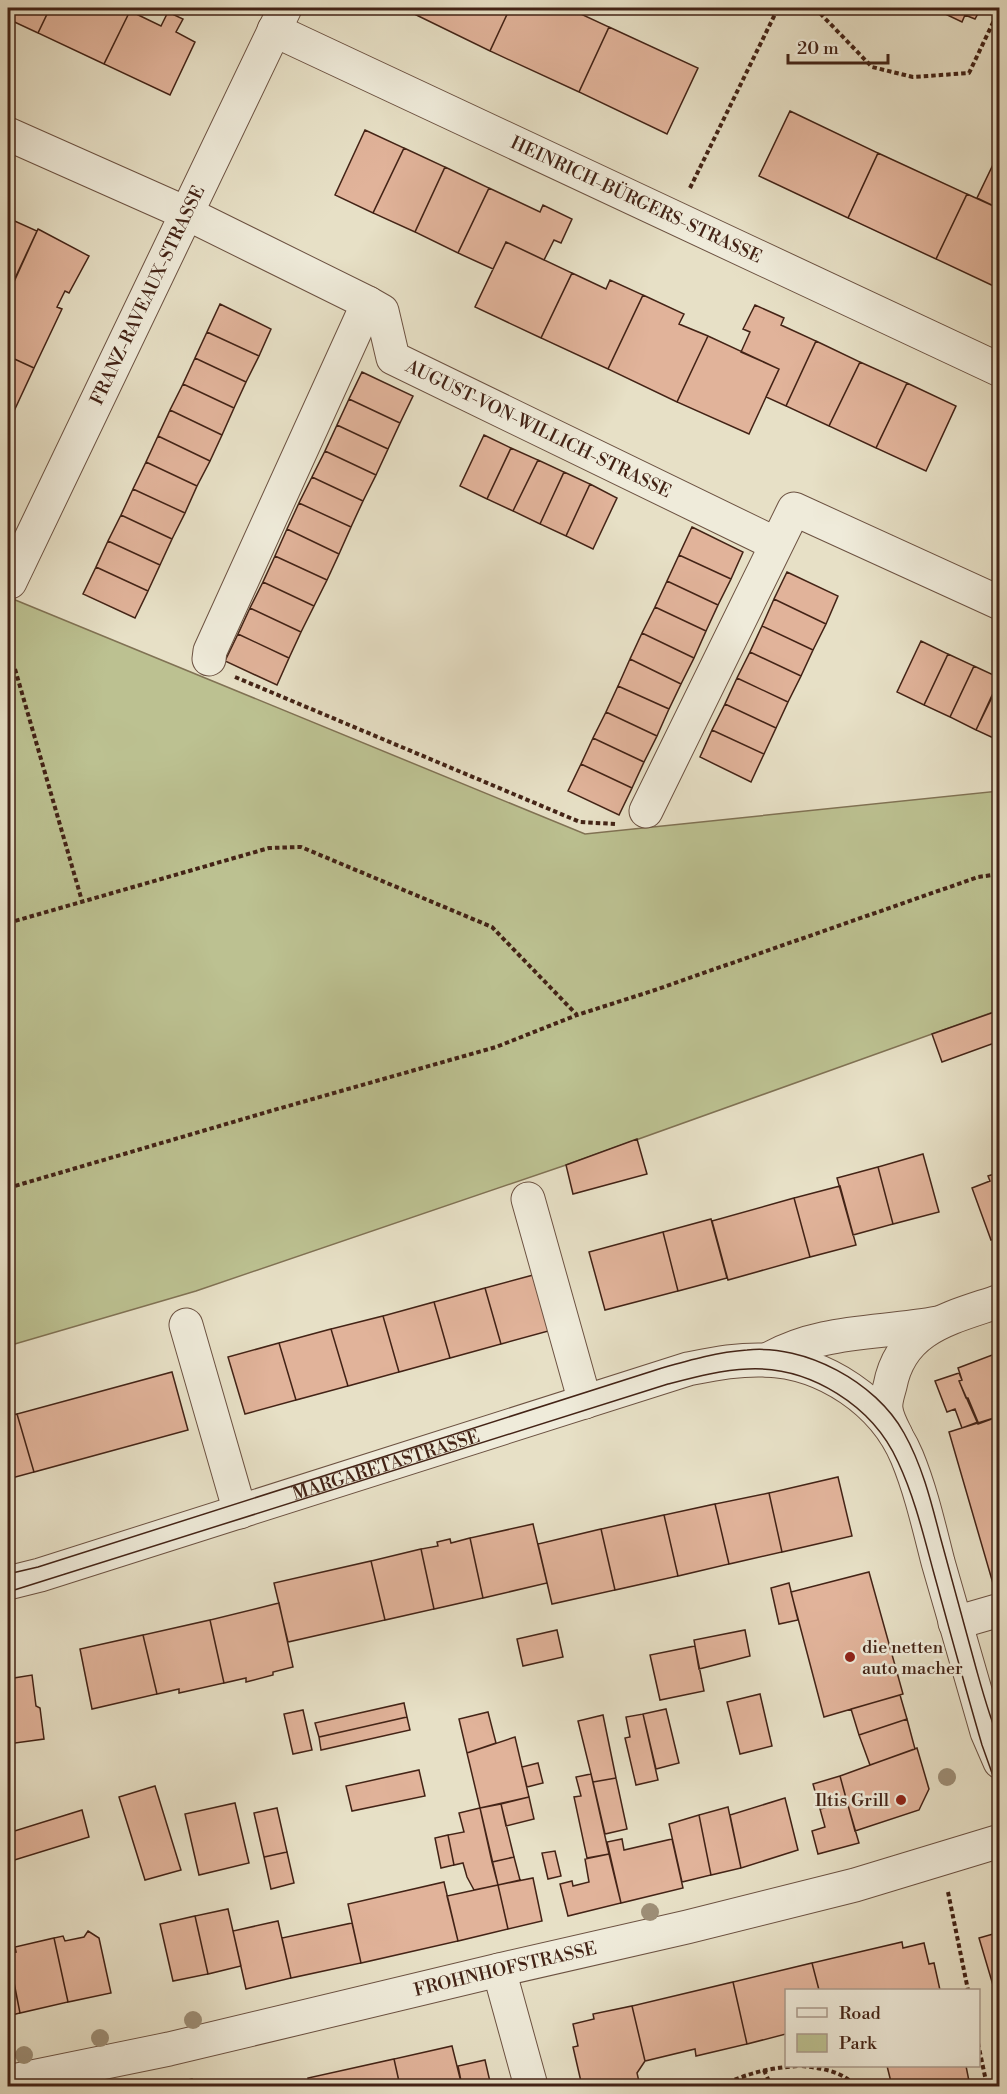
<svg xmlns="http://www.w3.org/2000/svg" width="1007" height="2094" viewBox="0 0 1007 2094" font-family="'Libre Bodoni',serif">
	<style>
		.green { fill: #bcc191; stroke: #807254; stroke-width: 1.5 }
		.building { fill: #e1b39a; stroke: #432316; stroke-width: 1.5 }
		.lines { fill: none; stroke-linecap: round; stroke-linejoin: round }
		.minor-casing { stroke: #6c5242; stroke-width: 35 }
		.path { stroke: #432316; stroke-width: 4; stroke-dasharray: 4.5 3; stroke-linecap: butt }
		.minor { stroke: #efebda; stroke-width: 33 }
		.tram { stroke: #432316; stroke-width: 1.5 }
		.tree { fill: #9d8e76 }
		.poi-dot { fill: #8f2418; stroke: #efebda; stroke-width: 2 }
		.labels { text-anchor: middle; stroke-width: 5; stroke-linejoin: round; paint-order: stroke }
		.street-label { font-size: 18px; fill: #432316; stroke: #efebda }
		.poi-label { font-size: 18px; fill: #432316; stroke: #efebda; text-anchor: start }
	</style>
	<rect width="100%" height="100%" fill="#e7e0c6"/>
	<filter id="stains"><feTurbulence type="fractalNoise" baseFrequency=".00333" numOctaves="4"/><feColorMatrix values="0 0 0 0 .2 0 0 0 0 .09 0 0 0 0 .02 0 0 0 .5 -.17"/></filter>
	<radialGradient id="worn" r=".72"><stop offset=".6" stop-color="#630" stop-opacity="0"/><stop offset="1" stop-color="#630" stop-opacity=".3"/></radialGradient>
	<path class="green" d="M 8,597 L 585,834 L 999,791 L 999,1010 L 566,1165 L 196,1291 L 8,1346 Z"/>
	<path class="building" d="M 8,8 L 50,8 L 38,33 L 8,19 Z
		M 50,8 L 123,8 L 130,11 L 104,64 L 38,33 Z
		M 402,8 L 510,8 L 490,51 Z
		M 510,8 L 568,8 L 609,27 L 579,92 L 490,51 Z
		M 927,8 L 981,8 L 975,19 L 965,15 L 962,22 L 937,10 L 936,12 Z
		M 130,11 L 161,26 L 168,12 L 183,19 L 176,32 L 195,42 L 170,95 L 104,64 Z
		M 609,27 L 698,68 L 667,134 L 579,92 Z
		M 790,111 L 878,153 L 848,218 L 759,176 Z
		M 365,130 L 404,148 L 373,213 L 335,195 Z
		M 404,148 L 445,167 L 415,232 L 373,213 Z
		M 1000,150 L 1000,209 L 977,198 Z
		M 878,153 L 967,194 L 936,259 L 848,218 Z
		M 445,167 L 489,188 L 458,253 L 415,232 Z
		M 489,188 L 540,212 L 543,205 L 572,219 L 561,243 L 554,240 L 544,260 L 506,242 L 493,269 L 458,253 Z
		M 967,194 L 1000,209 L 1000,289 L 936,259 Z
		M 8,218 L 37,231 L 10,289 L 8,288 Z
		M 38,229 L 89,256 L 69,293 L 65,291 L 57,307 L 62,309 L 34,368 L 8,356 L 8,295 Z
		M 506,242 L 572,273 L 541,338 L 475,307 Z
		M 572,273 L 606,289 L 610,280 L 643,295 L 608,369 L 541,338 Z
		M 643,295 L 684,314 L 679,324 L 708,336 L 677,402 L 608,369 Z
		M 220,304 L 271,329 L 259,356 L 207,332 Z
		M 755,305 L 784,318 L 781,325 L 816,341 L 786,406 L 766,397 L 779,369 L 741,352 L 750,332 L 743,329 Z
		M 207,332 L 259,356 L 246,382 L 195,358 Z
		M 708,336 L 779,369 L 749,434 L 677,402 Z
		M 816,341 L 860,362 L 829,426 L 786,406 Z
		M 8,356 L 34,368 L 8,424 Z
		M 195,358 L 246,382 L 234,408 L 183,384 Z
		M 860,362 L 907,383 L 876,448 L 829,426 Z
		M 362,372 L 413,396 L 400,423 L 349,399 Z
		M 907,383 L 956,406 L 926,471 L 876,448 Z
		M 183,384 L 234,408 L 222,435 L 170,410 Z
		M 349,399 L 400,423 L 388,449 L 337,425 Z
		M 170,410 L 222,435 L 210,461 L 158,436 Z
		M 337,425 L 388,449 L 376,475 L 325,451 Z
		M 484,435 L 511,448 L 487,499 L 460,486 Z
		M 158,436 L 210,461 L 197,486 L 146,462 Z
		M 511,448 L 538,460 L 513,511 L 487,499 Z
		M 325,451 L 376,475 L 363,501 L 312,477 Z
		M 538,460 L 564,472 L 540,524 L 513,511 Z
		M 146,462 L 197,486 L 185,513 L 133,489 Z
		M 564,472 L 590,484 L 566,536 L 540,524 Z
		M 312,477 L 363,501 L 351,527 L 299,503 Z
		M 590,484 L 617,498 L 593,549 L 566,536 Z
		M 133,489 L 185,513 L 172,539 L 121,515 Z
		M 299,503 L 351,527 L 339,554 L 287,529 Z
		M 121,515 L 172,539 L 160,565 L 108,541 Z
		M 692,527 L 743,552 L 731,579 L 679,555 Z
		M 287,529 L 339,554 L 327,580 L 275,556 Z
		M 108,541 L 160,565 L 148,591 L 96,567 Z
		M 679,555 L 731,579 L 718,605 L 667,581 Z
		M 275,556 L 327,580 L 314,606 L 263,582 Z
		M 96,567 L 148,591 L 135,618 L 83,594 Z
		M 787,572 L 838,596 L 826,624 L 774,599 Z
		M 667,581 L 718,605 L 706,631 L 655,607 Z
		M 263,582 L 314,606 L 301,632 L 250,608 Z
		M 774,599 L 826,624 L 813,650 L 762,626 Z
		M 655,607 L 706,631 L 694,658 L 642,633 Z
		M 250,608 L 301,632 L 289,658 L 238,634 Z
		M 762,626 L 813,650 L 801,676 L 750,652 Z
		M 642,633 L 694,658 L 681,684 L 630,659 Z
		M 238,634 L 289,658 L 277,685 L 225,661 Z
		M 921,641 L 948,654 L 924,705 L 897,692 Z
		M 750,652 L 801,676 L 788,702 L 737,678 Z
		M 948,654 L 974,666 L 950,717 L 924,705 Z
		M 630,659 L 681,684 L 669,709 L 618,686 Z
		M 974,666 L 1000,678 L 976,730 L 950,717 Z
		M 737,678 L 788,702 L 776,728 L 725,704 Z
		M 1000,681 L 1000,741 L 976,730 Z
		M 618,686 L 669,709 L 657,736 L 606,712 Z
		M 725,704 L 776,728 L 764,754 L 712,730 Z
		M 606,712 L 657,736 L 644,762 L 593,738 Z
		M 712,730 L 764,754 L 751,782 L 700,757 Z
		M 593,738 L 644,762 L 632,788 L 581,764 Z
		M 581,764 L 632,788 L 619,815 L 568,791 Z
		M 1000,1010 L 1000,1041 L 942,1062 L 932,1034 Z
		M 637,1139 L 647,1174 L 573,1194 L 566,1165 Z
		M 923,1154 L 939,1212 L 893,1224 L 878,1167 Z
		M 878,1167 L 893,1224 L 853,1235 L 837,1178 Z
		M 1000,1172 L 1000,1237 L 991,1240 L 972,1188 L 990,1181 L 988,1176 Z
		M 840,1186 L 856,1245 L 810,1257 L 794,1198 Z
		M 794,1198 L 810,1257 L 728,1280 L 712,1221 Z
		M 711,1219 L 727,1278 L 678,1291 L 663,1232 Z
		M 663,1232 L 678,1291 L 605,1310 L 589,1252 Z
		M 537,1274 L 552,1330 L 501,1344 L 485,1288 Z
		M 485,1288 L 501,1344 L 450,1358 L 434,1302 Z
		M 434,1302 L 450,1358 L 399,1372 L 383,1316 Z
		M 383,1316 L 399,1372 L 348,1386 L 331,1329 Z
		M 331,1329 L 348,1386 L 296,1400 L 279,1343 Z
		M 279,1343 L 296,1400 L 245,1414 L 228,1357 Z
		M 1000,1352 L 1000,1416 L 978,1424 L 959,1381 L 962,1380 L 958,1368 Z
		M 172,1372 L 188,1430 L 34,1472 L 17,1414 Z
		M 959,1373 L 962,1380 L 959,1381 L 966,1398 L 968,1398 L 978,1422 L 962,1428 L 955,1409 L 947,1412 L 935,1381 Z
		M 17,1414 L 34,1472 L 8,1479 L 8,1416 Z
		M 1000,1416 L 1000,1586 L 994,1587 L 949,1432 Z
		M 838,1477 L 852,1536 L 782,1552 L 769,1493 Z
		M 769,1493 L 782,1552 L 729,1564 L 715,1504 Z
		M 715,1504 L 729,1564 L 678,1576 L 664,1515 Z
		M 664,1515 L 678,1576 L 615,1590 L 601,1529 Z
		M 533,1524 L 547,1583 L 483,1598 L 470,1538 Z
		M 601,1529 L 615,1590 L 552,1604 L 538,1544 Z
		M 470,1538 L 483,1598 L 434,1609 L 421,1549 L 438,1546 L 437,1542 L 450,1539 L 451,1543 Z
		M 421,1549 L 434,1609 L 385,1620 L 371,1561 Z
		M 371,1561 L 385,1620 L 288,1642 L 274,1583 Z
		M 869,1572 L 903,1694 L 824,1717 L 791,1592 Z
		M 789,1583 L 798,1620 L 779,1624 L 771,1588 Z
		M 279,1603 L 293,1667 L 273,1672 L 273,1675 L 246,1682 L 246,1678 L 224,1683 L 210,1620 Z
		M 210,1620 L 224,1683 L 179,1693 L 179,1689 L 157,1694 L 143,1635 Z
		M 557,1630 L 563,1657 L 523,1666 L 517,1639 Z
		M 745,1630 L 750,1656 L 699,1669 L 694,1640 Z
		M 143,1635 L 157,1694 L 92,1709 L 80,1649 Z
		M 695,1646 L 704,1691 L 660,1700 L 650,1655 Z
		M 32,1675 L 36,1706 L 40,1708 L 44,1739 L 8,1744 L 8,1679 Z
		M 760,1694 L 772,1746 L 740,1754 L 727,1702 Z
		M 900,1695 L 907,1719 L 859,1735 L 851,1709 Z
		M 404,1703 L 407,1717 L 319,1737 L 315,1723 Z
		M 666,1709 L 679,1763 L 656,1769 L 643,1714 Z
		M 303,1710 L 312,1750 L 293,1754 L 284,1714 Z
		M 488,1712 L 496,1743 L 467,1753 L 459,1719 Z
		M 643,1714 L 658,1780 L 636,1785 L 625,1738 L 630,1737 L 626,1717 Z
		M 603,1715 L 616,1778 L 593,1782 L 578,1721 Z
		M 407,1717 L 410,1730 L 321,1750 L 319,1737 Z
		M 907,1719 L 915,1749 L 870,1765 L 859,1735 Z
		M 515,1737 L 529,1797 L 480,1808 L 467,1753 Z
		M 917,1748 L 929,1789 L 919,1810 L 855,1831 L 840,1776 Z
		M 538,1763 L 543,1783 L 527,1787 L 522,1767 Z
		M 419,1770 L 425,1796 L 352,1811 L 346,1786 Z
		M 591,1774 L 609,1854 L 587,1858 L 574,1797 L 581,1796 L 576,1777 Z
		M 840,1776 L 847,1802 L 820,1809 L 813,1784 Z
		M 616,1778 L 627,1829 L 605,1834 L 593,1782 Z
		M 155,1786 L 181,1870 L 145,1880 L 119,1797 Z
		M 529,1797 L 534,1819 L 506,1826 L 501,1804 Z
		M 785,1798 L 798,1850 L 741,1868 L 730,1815 Z
		M 847,1802 L 859,1843 L 818,1854 L 812,1831 L 825,1827 L 820,1809 Z
		M 235,1803 L 249,1863 L 199,1875 L 185,1814 Z
		M 501,1804 L 514,1857 L 492,1862 L 480,1808 Z
		M 728,1807 L 741,1868 L 711,1875 L 699,1815 Z
		M 277,1808 L 287,1852 L 264,1857 L 254,1813 Z
		M 480,1808 L 498,1885 L 474,1890 L 467,1877 L 463,1863 L 454,1865 L 448,1835 L 464,1832 L 459,1813 Z
		M 82,1810 L 89,1837 L 8,1862 L 8,1833 Z
		M 699,1815 L 711,1875 L 682,1882 L 669,1824 Z
		M 448,1835 L 454,1865 L 441,1868 L 435,1838 Z
		M 622,1839 L 624,1850 L 672,1839 L 683,1888 L 621,1903 L 607,1842 Z
		M 555,1851 L 561,1876 L 548,1879 L 542,1853 Z
		M 287,1852 L 294,1883 L 271,1889 L 264,1857 Z
		M 609,1854 L 621,1903 L 568,1916 L 560,1884 L 572,1881 L 573,1886 L 589,1882 L 585,1859 Z
		M 514,1857 L 520,1880 L 498,1885 L 492,1862 Z
		M 533,1878 L 542,1921 L 508,1929 L 498,1885 Z
		M 444,1882 L 458,1941 L 361,1963 L 348,1904 Z
		M 498,1885 L 508,1929 L 458,1941 L 447,1896 Z
		M 228,1909 L 241,1966 L 208,1974 L 195,1916 Z
		M 195,1916 L 208,1974 L 173,1981 L 160,1924 Z
		M 278,1921 L 291,1978 L 246,1989 L 233,1931 Z
		M 352,1923 L 361,1963 L 291,1978 L 282,1938 Z
		M 88,1931 L 99,1938 L 111,1993 L 68,2002 L 54,1938 L 63,1936 L 65,1941 L 84,1937 Z
		M 1000,1932 L 1000,1991 L 995,1992 L 979,1938 Z
		M 54,1938 L 68,2002 L 20,2013 L 8,1953 L 16,1952 L 15,1947 Z
		M 902,1942 L 903,1948 L 924,1943 L 929,1964 L 934,1963 L 940,1990 L 819,1990 L 812,1963 Z
		M 8,1952 L 20,2013 L 8,2016 Z
		M 812,1963 L 819,1990 L 786,1990 L 786,2034 L 747,2044 L 733,1982 Z
		M 733,1982 L 747,2044 L 696,2056 L 695,2049 L 645,2061 L 632,2006 Z
		M 632,2006 L 645,2061 L 637,2073 L 640,2086 L 582,2086 L 573,2047 L 578,2046 L 573,2024 L 594,2019 L 593,2014 Z
		M 452,2046 L 462,2086 L 400,2086 L 394,2059 Z
		M 394,2059 L 400,2086 L 310,2086 L 308,2078 Z
		M 485,2060 L 491,2086 L 462,2086 L 458,2066 Z
		M 887,2066 L 966,2066 L 970,2086 L 892,2086 Z
		M 192,2079 L 194,2086 L 155,2086 Z"/>
	<g class="lines">
		<g class="minor-casing">
			<g id="minor">
				<path id="s1" d="M 274,30 L 1000,370"/>
				<path id="s2" d="M 8,134 L 188,214 L 368,303 L 382,311 L 393,358 L 776,544"/>
				<path id="s3" d="M 10,582 L 285,8"/>
				<path d="M 209,659 L 210,651 L 368,303"/>
				<path d="M 646,811 L 794,509 L 1000,603"/>
				<path d="M 528,1199 L 585,1402"/>
				<path d="M 186,1325 L 240,1512"/>
				<path d="M 767,1360 C 820,1329 880,1334 938,1323"/>
				<path d="M 896,1435 C 892,1427 887,1418 886,1409 C 885,1402 888,1393 890,1386 C 901,1327 951,1318 1000,1301"/>
				<path id="s4" d="M 8,1583 L 40,1575 L 688,1369 C 714,1364 738,1359 765,1360 C 825,1362 884,1402 907,1457 C 921,1491 929,1527 938,1562 C 954,1619 971,1675 987,1732 L 1000,1762"/>
				<path d="M 955,1623 L 1000,1610"/>
				<path d="M 499,1970 L 531,2086"/>
				<path id="s5" d="M 8,2082 L 169,2049 L 499,1970 L 687,1927 L 855,1885 L 1000,1841"/>
			</g>
		</g>
		<path class="path" d="M 815,8 L 872,67 L 913,77 L 969,73 L 1000,8
			M 690,188 L 778,8
			M 15,669 L 82,901
			M 235,677 L 580,822 L 615,824
			M 8,923 L 269,848 L 301,847 L 492,927 L 577,1015 L 652,991 L 978,877 L 1000,874
			M 8,1188 L 274,1110 L 496,1047 L 577,1015
			M 948,1892 L 968,1990
			M 978,2043 L 987,2086
			M 802,2066 C 820,2068 843,2071 855,2086
			M 764,2070 L 771,2086
			M 721,2086 C 747,2073 769,2068 798,2066"/>
		<use href="#minor" class="minor"/>
		<path class="tram" d="M 8,1574 L 38,1567 L 662,1368 C 690,1360 718,1352 747,1350 C 805,1344 876,1382 904,1433 C 922,1465 931,1501 940,1536 C 952,1580 964,1624 976,1668 C 983,1693 990,1719 1000,1742
			M 8,1592 L 668,1384 C 695,1377 721,1370 748,1369 C 810,1366 873,1406 898,1462 C 914,1496 923,1533 933,1570 C 949,1628 965,1687 982,1745 L 992,1773 L 1000,1786"/>
	</g>
	<g class="tree">
		<circle cx="947" cy="1777" r="9"/>
		<circle cx="650" cy="1912" r="9"/>
		<circle cx="193" cy="2020" r="9"/>
		<circle cx="100" cy="2038" r="9"/>
		<circle cx="24" cy="2055" r="9"/>
	</g>
	<g class="poi-dot">
		<circle cx="850" cy="1657" r="6"/>
		<circle cx="901" cy="1800" r="6"/>
	</g>
	<g class="labels">
		<g class="street-label">
			<text dy="6" stroke="none"><textPath href="#s1" startOffset="400">HEINRICH-BÜRGERS-STRASSE</textPath></text>
			<text dy="6" stroke="none"><textPath href="#s3" startOffset="318">FRANZ-RAVEAUX-STRASSE</textPath></text>
			<text dy="6" stroke="none"><textPath href="#s2" startOffset="624">AUGUST-VON-WILLICH-STRASSE</textPath></text>
			<text dy="6" stroke="none"><textPath href="#s4" startOffset="396">MARGARETASTRASSE</textPath></text>
			<text dy="6" stroke="none"><textPath href="#s5" startOffset="510">FROHNHOFSTRASSE</textPath></text>
		</g>
		<g class="poi-label">
			<text x="862" y="1653">die netten<tspan x="862" dy="21">auto macher</tspan></text>
			<text x="889" y="1806" text-anchor="end">Iltis Grill</text>
		</g>
	</g>
	<rect width="1007" height="2094" fill="none" stroke="#e7e0c6" stroke-width="30"/>
	<rect x="9" y="9" width="989" height="2076" fill="none" stroke="#432316" stroke-width="3"/>
	<rect x="15" y="15" width="977" height="2064" fill="none" stroke="#432316" stroke-width="1.5"/>
	<rect x="785" y="1989" width="195" height="78" fill="#efebda" stroke="#aa9b8c" stroke-width="1.5"/>
	<rect x="797" y="2008" width="30" height="9" fill="#efebda" stroke="#aa9b8c" stroke-width="1.5"/>
	<text x="839" y="2019" font-size="18" fill="#432316">Road</text>
	<rect x="797" y="2034" width="30" height="18" fill="#bcc191" stroke="#aa9b8c" stroke-width="1.5"/>
	<text x="839" y="2049" font-size="18" fill="#432316">Park</text>
	<path d="M788 54v9h100v-9" fill="none" stroke="#432316" stroke-width="3"/>
	<text x="797" y="54" font-size="18" fill="#432316" stroke="#efebda" stroke-width="4.5" paint-order="stroke">20 m</text>
	<rect width="100%" height="100%" filter="url(#stains)"/>
	<rect width="100%" height="100%" fill="url(#worn)"/>
</svg>
